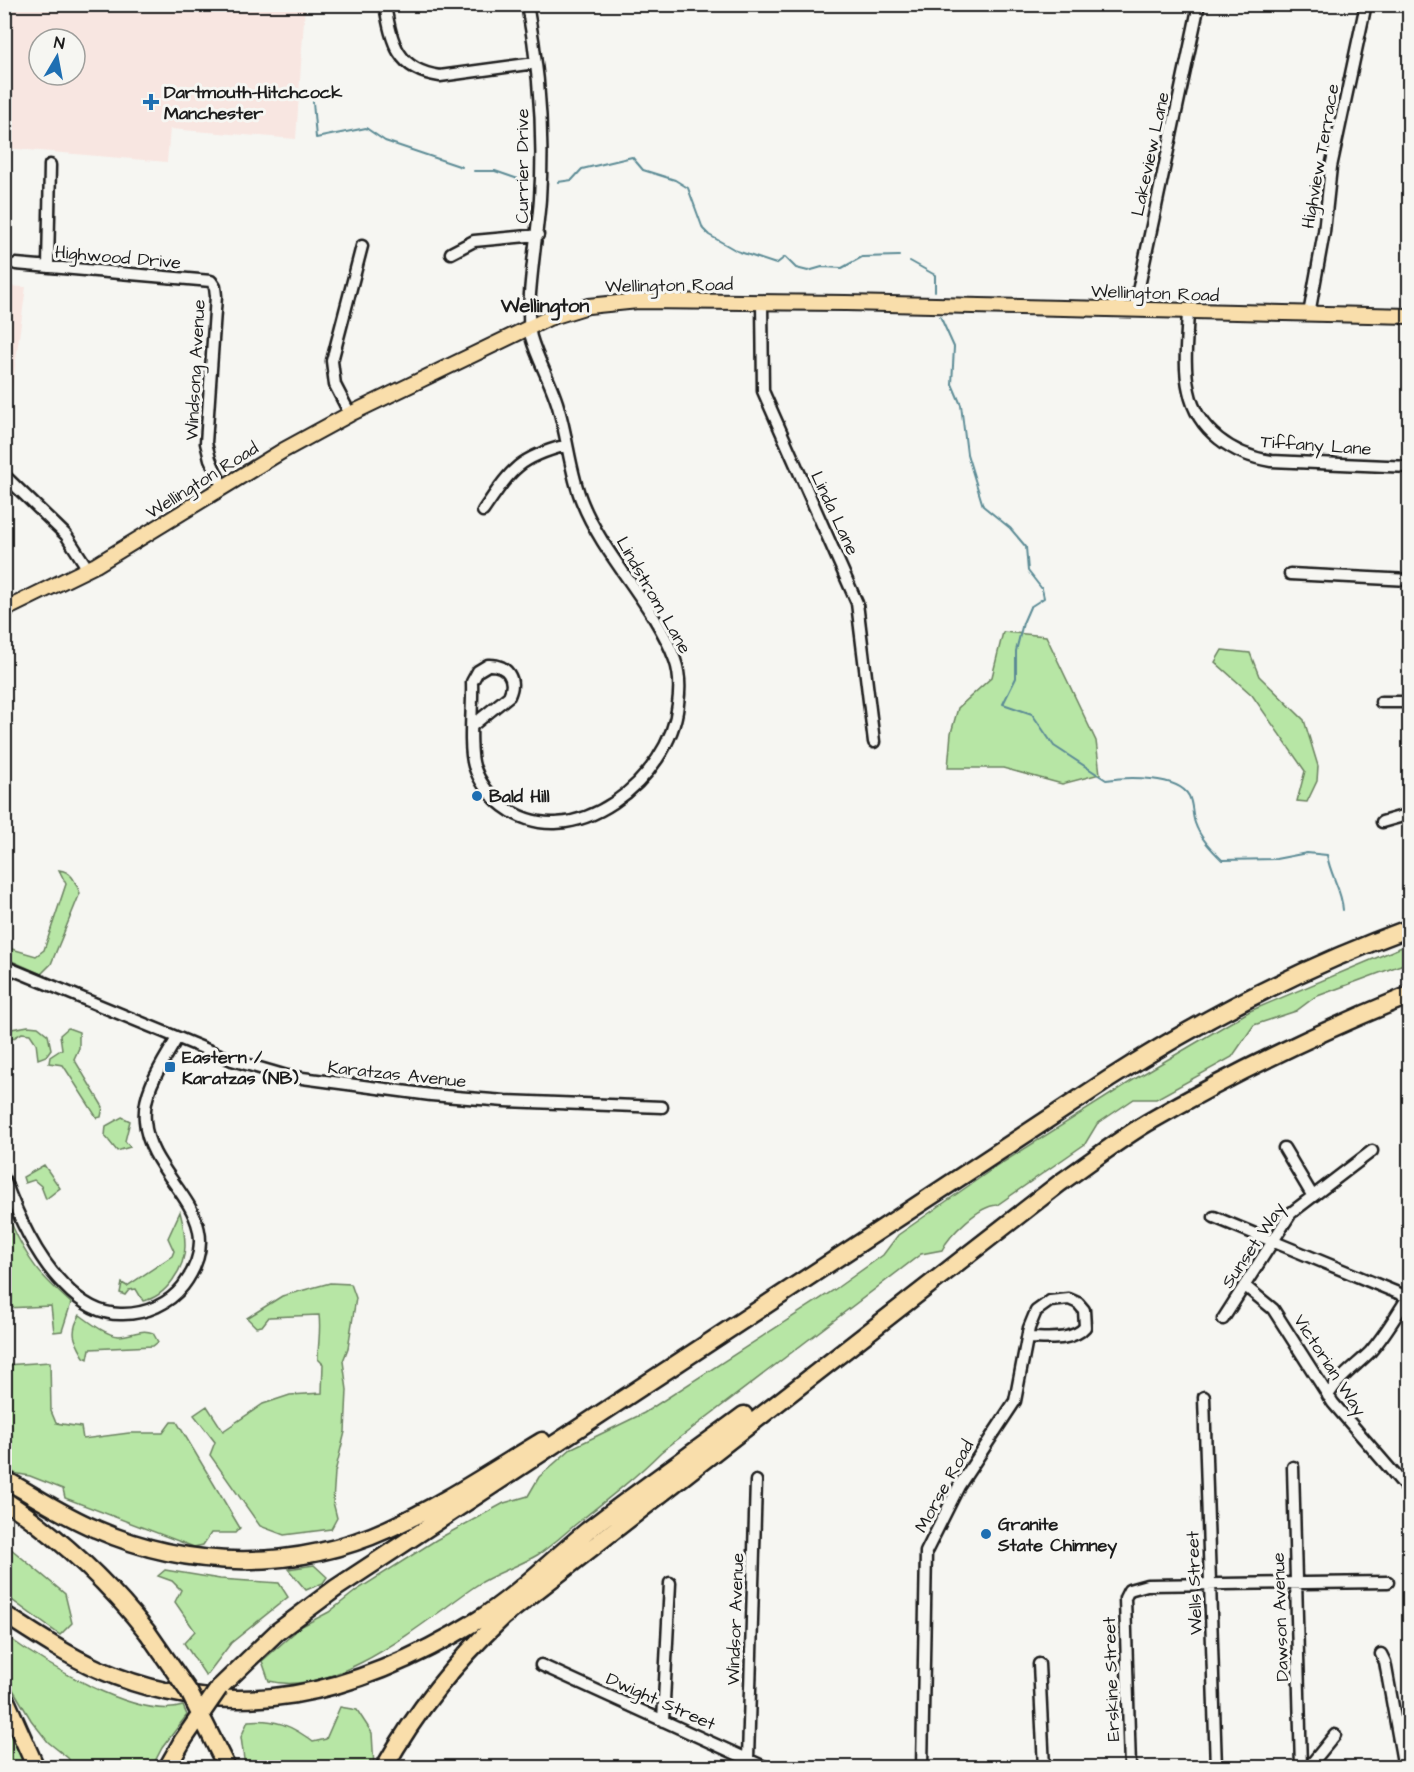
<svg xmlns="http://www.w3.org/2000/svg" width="1414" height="1772" viewBox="0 0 1414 1772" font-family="'Architects Daughter',sans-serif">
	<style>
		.built { fill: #f8e6e1; fill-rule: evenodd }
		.green { fill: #b7e6a5; stroke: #6a8160; stroke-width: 1.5 }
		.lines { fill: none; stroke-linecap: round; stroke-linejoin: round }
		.stream { stroke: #5c8b95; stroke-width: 2 }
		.minor-casing { stroke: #1c1c1c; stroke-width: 15 }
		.major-casing { stroke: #1c1c1c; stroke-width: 18 }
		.highway-casing { stroke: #1c1c1c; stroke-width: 21 }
		.minor { stroke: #f6f6f2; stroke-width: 10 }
		.major { stroke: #f9deab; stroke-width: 14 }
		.highway { stroke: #f9deab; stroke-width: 16 }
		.highway-bridge-casing { stroke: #1c1c1c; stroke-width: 21; stroke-linecap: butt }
		.highway-bridge { stroke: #f9deab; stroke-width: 16 }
		.poi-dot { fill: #1f6fb2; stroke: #f6f6f2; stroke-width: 2 }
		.labels { text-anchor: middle; stroke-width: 6; stroke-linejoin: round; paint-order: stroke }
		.poi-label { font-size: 18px; font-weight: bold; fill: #1c1c1c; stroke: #f6f6f2; text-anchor: start }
		.street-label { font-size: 18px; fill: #1c1c1c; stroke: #f6f6f2 }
		.neighbourhood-label { font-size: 20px; font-weight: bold; fill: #1c1c1c; stroke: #f6f6f2 }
	</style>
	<rect width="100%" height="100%" fill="#f6f6f2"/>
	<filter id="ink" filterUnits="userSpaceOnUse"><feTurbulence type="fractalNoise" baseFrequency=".0167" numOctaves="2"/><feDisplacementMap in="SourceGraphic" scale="12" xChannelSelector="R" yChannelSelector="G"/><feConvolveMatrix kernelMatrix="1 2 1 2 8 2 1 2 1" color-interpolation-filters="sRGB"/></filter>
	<g filter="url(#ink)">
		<path class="built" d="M 4,5 L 305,5 L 296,139 L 170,129 L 167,162 L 5,148 ZM 39,39 L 75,39 L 75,75 L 39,75 Z
			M 4,286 L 26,287 L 12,388 L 5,385 Z"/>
		<path class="green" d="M 1003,632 L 1046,636 L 1096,741 L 1100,774 L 1062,784 L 1003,768 L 948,768 L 951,733 L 958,708 L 992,677 Z
			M 1222,650 L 1250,653 L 1259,676 L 1304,720 L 1318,766 L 1317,781 L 1307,802 L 1297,801 L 1305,771 L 1252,695 L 1215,662 Z
			M 59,870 C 73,872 75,882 80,893 L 51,964 L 41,974 L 5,958 L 5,947 L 36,956 L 44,950 L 66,884 Z
			M 1409,944 L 1409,962 L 1315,997 L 1296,1011 L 1254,1025 L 1232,1057 L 1156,1099 L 1134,1099 L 1097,1124 L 1085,1144 L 997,1205 C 979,1206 950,1234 942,1250 L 921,1254 L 661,1452 C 636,1477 609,1498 581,1520 C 567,1531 554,1544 539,1554 C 518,1567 494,1573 474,1587 C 422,1623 336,1698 269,1681 L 262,1661 L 302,1626 L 329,1612 L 357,1590 L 436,1540 L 504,1503 L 528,1496 L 539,1477 L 572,1448 L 644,1413 L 834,1290 L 883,1255 L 898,1235 L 994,1168 L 1138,1077 L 1250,1011 Z
			M 28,1026 L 38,1027 L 48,1035 L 51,1049 L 46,1056 L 38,1059 L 36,1043 L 30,1034 L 22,1033 L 10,1040 L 5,1036 L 6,1030 Z
			M 68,1028 L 79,1032 L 79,1048 L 74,1059 L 103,1107 L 101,1117 L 97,1118 L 63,1065 L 49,1063 L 50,1057 L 62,1049 L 60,1035 Z
			M 122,1117 L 130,1121 L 125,1141 L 130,1147 L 117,1151 L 105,1136 L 106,1126 Z
			M 44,1165 L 60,1188 L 46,1199 L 41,1186 L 34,1180 L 25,1183 L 23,1177 Z
			M 180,1212 C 183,1223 185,1235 185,1246 C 185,1268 166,1297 143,1301 L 136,1289 L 129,1290 L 125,1295 L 120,1293 L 122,1283 L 127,1286 L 172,1256 L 174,1251 L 168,1238 Z
			M 11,1223 C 29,1263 39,1274 71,1303 L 62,1331 L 54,1332 L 51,1306 L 5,1308 L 5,1227 Z
			M 330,1283 L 351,1284 L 356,1298 L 348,1348 L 343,1361 L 347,1390 L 345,1432 L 335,1472 L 333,1502 L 337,1518 L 331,1529 L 284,1535 L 260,1526 L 210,1455 L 215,1442 L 194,1415 L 207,1406 L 223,1431 L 263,1404 L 290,1395 L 322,1393 L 323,1364 L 318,1359 C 318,1343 321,1331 319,1315 L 269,1317 L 262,1326 L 256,1327 L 247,1318 L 282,1296 Z
			M 80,1315 C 91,1323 106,1335 119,1336 C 132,1336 140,1328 153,1333 L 158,1342 L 153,1346 L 90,1349 L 88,1359 L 84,1357 C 75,1341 69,1333 80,1315 Z
			M 50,1362 L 51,1411 L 56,1423 L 81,1427 L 83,1439 L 129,1433 L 163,1433 L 171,1422 L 177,1422 L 240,1528 L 235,1533 L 211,1533 L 203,1545 L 194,1547 L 65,1498 L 63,1489 L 30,1476 L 13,1473 L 9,1459 L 5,1456 L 5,1365 Z
			M 4,1543 L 65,1594 L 72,1623 L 60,1635 L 5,1595 Z
			M 314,1565 L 327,1577 L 323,1583 L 306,1590 L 288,1569 Z
			M 165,1570 L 220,1579 L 279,1583 L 288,1597 L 231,1643 L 206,1676 L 184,1643 L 195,1631 L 175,1602 L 181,1590 L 172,1581 L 158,1576 Z
			M 5,1635 C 42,1662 137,1721 183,1706 L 187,1715 L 162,1748 L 152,1767 L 74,1767 L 68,1758 L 48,1742 L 31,1720 L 5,1676 Z
			M 340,1707 L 357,1710 L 372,1733 L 374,1767 L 245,1767 L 241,1737 L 248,1721 C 274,1718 293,1726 313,1742 L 326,1739 Z
			M 4,1722 L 29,1767 L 5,1767 Z"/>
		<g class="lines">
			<path class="stream" d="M 313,102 L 316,138 L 366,128 L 385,141 L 462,167
				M 474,171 L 495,171 L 521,180
				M 558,182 L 572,180 L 582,169 L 632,157 L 643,170 L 675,180 L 688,188 L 703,229 L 709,235 L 737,251 L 776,264 L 785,257 L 796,268 L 808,271 L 822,267 L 842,268 L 862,257 L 899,256
				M 910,261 L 935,275 L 935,291
				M 940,316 L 954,347 L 952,384 L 961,405 L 967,454 L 983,506 L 1010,528 L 1026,547 L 1028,571 L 1042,589 L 1044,598 L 1030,607 L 1023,623 L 1016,651 L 1016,678 L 1003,704 L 1032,714 L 1054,746 L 1106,780 C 1126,777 1178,775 1189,796 C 1193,804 1192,815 1195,823 C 1200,838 1212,850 1222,860 L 1276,859 L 1307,853 L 1327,855 C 1330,875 1342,890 1343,910
				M 1404,950 L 1410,953"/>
			<g class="minor-casing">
				<path id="minor" d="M 385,6 C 392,43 397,70 440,76 L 535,63
					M 451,253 L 474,241 L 538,235
					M 16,264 L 211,281 L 215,287 L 216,296 L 206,443 L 210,459 L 223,488
					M 48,267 L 50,165
					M 762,302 L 763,391 L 857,603 L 874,742
					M 1134,310 L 1199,4
					M 1188,312 C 1187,337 1183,366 1189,391 C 1197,431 1233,455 1271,461 L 1410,467
					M 1309,314 L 1324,232 L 1331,167 L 1366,4
					M 350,414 L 335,385 L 332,361 L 362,246
					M 4,475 L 66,535 L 88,569
					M 483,511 C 511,470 517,458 567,445
					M 1290,574 L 1410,580
					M 1381,702 L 1410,702
					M 473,725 L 509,696 C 517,679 507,664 488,665 L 478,671 L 472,682 C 473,705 468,746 474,766 C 479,781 490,796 503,806 C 572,859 671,778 678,704 C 680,690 680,674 675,660 C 655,605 604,557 582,502 C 570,473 568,440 559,410 C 553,385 538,362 531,337 C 524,311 538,231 540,199 C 544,135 539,67 527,4
					M 1382,822 L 1410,814
					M 4,966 L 232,1060 L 287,1076 L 431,1095 L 505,1101 L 662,1107
					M 1284,1148 L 1312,1195
					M 4,1179 C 18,1216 36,1257 64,1285 C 80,1302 99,1315 123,1314 C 146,1314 169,1304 183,1286 C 236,1215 149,1182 145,1121 C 142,1091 163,1063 177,1038
					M 1214,1217 L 1410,1298
					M 1245,1286 L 1273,1309 L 1333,1403 L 1410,1492
					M 1223,1319 L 1291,1213 L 1372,1151
					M 1328,1396 C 1337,1379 1356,1366 1370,1352 C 1386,1334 1397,1314 1410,1294
					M 1204,1397 L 1216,1768
					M 1293,1467 L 1301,1768
					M 1381,1654 L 1385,1662 L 1404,1768
					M 1039,1664 L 1044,1768
					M 541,1665 L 767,1768
					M 663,1721 L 670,1583
					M 748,1759 L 756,1481
					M 922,1768 L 926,1552 L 959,1486 L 1015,1401 L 1029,1328 L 1036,1311 L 1050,1301 L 1069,1299 L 1078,1303 L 1084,1310 L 1085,1327 C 1072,1342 1047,1338 1028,1338
					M 1130,1768 L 1125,1598 L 1129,1590 L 1147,1585 L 1388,1582
					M 1308,1768 L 1335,1735"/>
			</g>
			<g class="major-casing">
				<path id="major" d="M 4,610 L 96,565 L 284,450 L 350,414 L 549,318 L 588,306 L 638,301 L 846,303 L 1410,316"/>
			</g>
			<g class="highway-casing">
				<path id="highway" d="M 4,1479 C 35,1496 64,1516 96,1529 C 189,1570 296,1571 388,1529 C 442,1505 492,1471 542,1441
					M 4,1500 C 60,1537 106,1580 148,1633
					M 4,1614 C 35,1634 65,1654 98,1669 C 233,1728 358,1694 478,1620 C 515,1597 553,1559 587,1531 C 638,1491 692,1454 744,1415
					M 219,1688 L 277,1632 L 336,1588 L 1109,1079 C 1204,1018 1303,967 1410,928
					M 4,1696 L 36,1768
					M 167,1768 L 183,1740
					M 384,1768 C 416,1711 455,1662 503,1617 L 1060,1183 C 1089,1163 1117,1141 1147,1123 C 1231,1074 1319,1032 1410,995"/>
			</g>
			<use href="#minor" class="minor"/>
			<use href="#major" class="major"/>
			<use href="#highway" class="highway"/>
			<g class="highway-bridge-casing">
				<path id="highway-bridge" d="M 148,1633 L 189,1692 L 227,1768
					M 183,1740 L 219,1688"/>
			</g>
			<use href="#highway-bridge" class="highway-bridge"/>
		</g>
	</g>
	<g class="poi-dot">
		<path d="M148 93h6v6h6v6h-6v6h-6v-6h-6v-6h6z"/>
		<circle cx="477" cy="796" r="6"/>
		<rect x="164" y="1061" width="12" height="12" rx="3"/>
		<circle cx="986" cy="1534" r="6"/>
	</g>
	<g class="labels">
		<g class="poi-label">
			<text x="164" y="98">Dartmouth-Hitchcock<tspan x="164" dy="21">Manchester</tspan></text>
			<text x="489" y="802">Bald Hill</text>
			<text x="182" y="1063">Eastern /<tspan x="182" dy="21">Karatzas (NB)</tspan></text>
			<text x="998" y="1530">Granite<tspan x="998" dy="21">State Chimney</tspan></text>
		</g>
		<g class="street-label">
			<text transform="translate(1150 154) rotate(-78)" y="6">Lakeview Lane</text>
			<text transform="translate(1320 156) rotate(-80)" y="6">Highview Terrace</text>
			<text transform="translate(522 166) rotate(-90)" y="6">Currier Drive</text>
			<text transform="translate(118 257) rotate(5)" y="6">Highwood Drive</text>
			<text transform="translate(669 285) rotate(-1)" y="6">Wellington Road</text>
			<text transform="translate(1155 293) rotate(2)" y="6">Wellington Road</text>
			<text transform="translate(195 370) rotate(-87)" y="6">Windsong Avenue</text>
			<text transform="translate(1316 445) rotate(4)" y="6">Tiffany Lane</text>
			<text transform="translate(202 480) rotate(-32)" y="6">Wellington Road</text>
			<text transform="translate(835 513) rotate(65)" y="6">Linda Lane</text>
			<text transform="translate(654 595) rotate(60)" y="6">Lindstrom Lane</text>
			<text transform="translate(397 1074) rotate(6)" y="6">Karatzas Avenue</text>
			<text transform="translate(1253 1245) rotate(-56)" y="6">Sunset Way</text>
			<text transform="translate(1330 1365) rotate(57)" y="6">Victorian Way</text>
			<text transform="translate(944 1486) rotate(-61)" y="6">Morse Road</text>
			<text transform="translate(1194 1583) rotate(-92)" y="6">Wells Street</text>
			<text transform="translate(1280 1617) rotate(-92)" y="6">Dawson Avenue</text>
			<text transform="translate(735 1619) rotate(-88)" y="6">Windsor Avenue</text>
			<text transform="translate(1111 1679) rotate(-92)" y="6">Erskine Street</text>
			<text transform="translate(661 1701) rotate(24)" y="6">Dwight Street</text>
		</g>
		<g class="neighbourhood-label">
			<text x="545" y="312">Wellington</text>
		</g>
	</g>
	<rect width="1414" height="1772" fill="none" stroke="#f6f6f2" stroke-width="24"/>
	<rect x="12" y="12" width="1390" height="1748" fill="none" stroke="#1c1c1c" stroke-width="2" filter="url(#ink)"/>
	<g transform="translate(57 57) rotate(10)"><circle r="28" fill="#f6f6f2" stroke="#9f9f9c" stroke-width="1.5"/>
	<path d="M0-4.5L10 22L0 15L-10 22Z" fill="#1f6fb2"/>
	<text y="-9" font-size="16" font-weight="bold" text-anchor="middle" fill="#1c1c1c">N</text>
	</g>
</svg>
